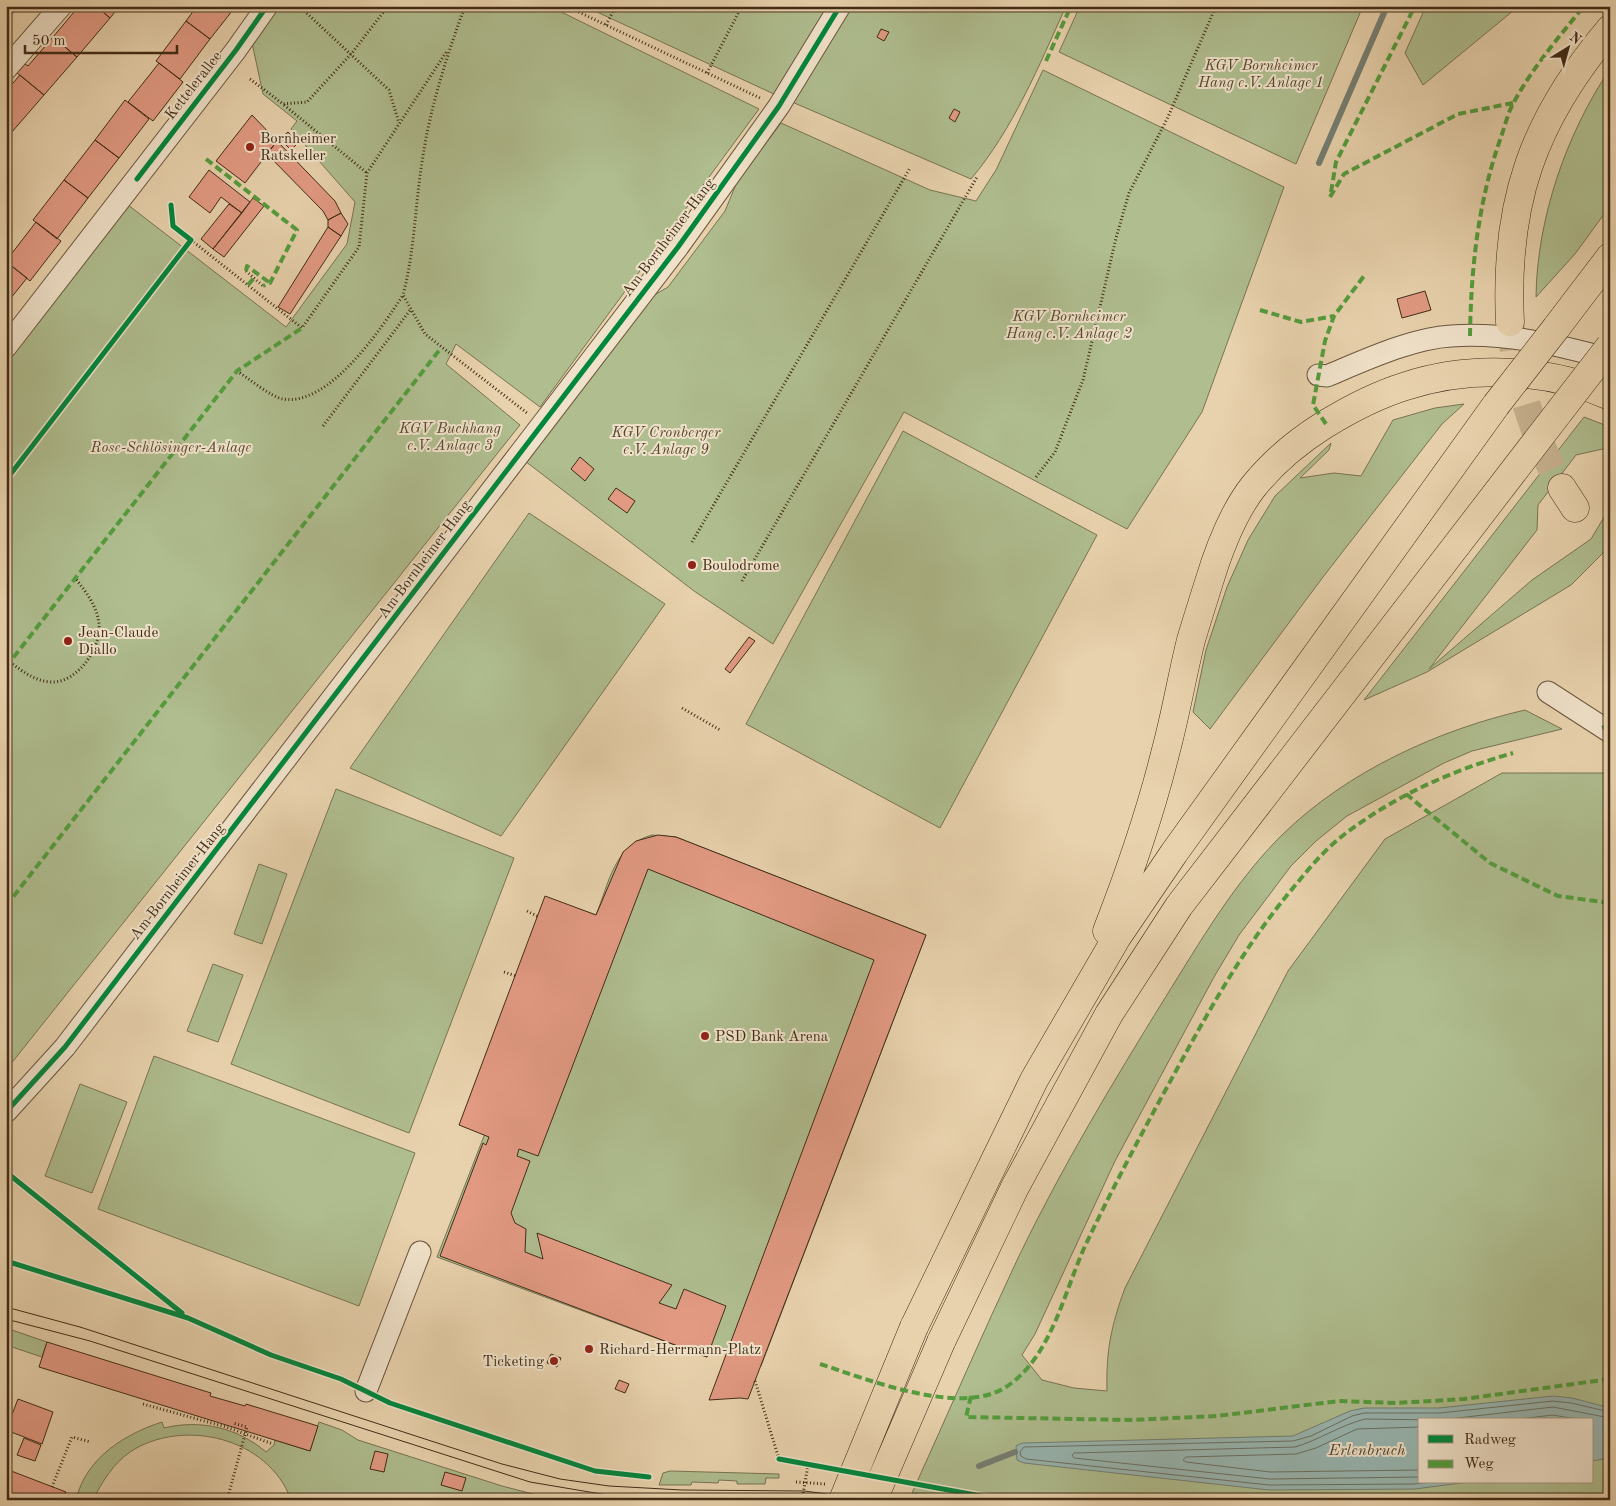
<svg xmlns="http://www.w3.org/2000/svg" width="1616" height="1506" viewBox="0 0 1616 1506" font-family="'Old Standard TT',serif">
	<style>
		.green { fill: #afbd8f; stroke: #787452; fill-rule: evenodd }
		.water { fill: #98b6b1; stroke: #757f73 }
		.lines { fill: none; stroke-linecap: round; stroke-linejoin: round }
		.shore { stroke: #6c7164; stroke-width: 1 }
		.stream { stroke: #757f73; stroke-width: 6 }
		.building { fill: #e29a83; stroke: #412c16 }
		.highway-tunnel { stroke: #c7b18f; stroke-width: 28; stroke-dasharray: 28 14; stroke-linecap: butt }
		.minor-casing { stroke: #6b563c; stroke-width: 23 }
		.highway-casing { stroke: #412c16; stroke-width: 29 }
		.path { stroke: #412c16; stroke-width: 3; stroke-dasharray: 1 2.5; stroke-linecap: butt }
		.minor { stroke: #f0e2ca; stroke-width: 21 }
		.highway { stroke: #e8d2ad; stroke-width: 28 }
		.tram { stroke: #412c16; stroke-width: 1 }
		.highway-bridge-casing { stroke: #412c16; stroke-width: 29; stroke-linecap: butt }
		.highway-bridge { stroke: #e8d2ad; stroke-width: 28 }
		.quiet { stroke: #539d3d; stroke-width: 4; stroke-dasharray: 8 4; stroke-linecap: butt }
		.cycleway-casing { stroke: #f0e2ca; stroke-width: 8 }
		.cycleway { stroke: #00873e; stroke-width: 5 }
		.poi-dot { fill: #8f2418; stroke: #f0e2ca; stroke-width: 2 }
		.labels { text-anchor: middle; stroke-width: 4; stroke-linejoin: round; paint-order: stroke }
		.park-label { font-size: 15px; font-style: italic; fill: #57492e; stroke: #f0e2ca }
		.street-label { font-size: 15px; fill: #412c16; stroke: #f0e2ca }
		.poi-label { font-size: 15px; fill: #412c16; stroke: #f0e2ca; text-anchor: start }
		.water-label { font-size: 16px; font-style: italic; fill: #524835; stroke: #f0e2ca }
	</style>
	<rect width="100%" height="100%" fill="#e8d2ad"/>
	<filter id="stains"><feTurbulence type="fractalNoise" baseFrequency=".004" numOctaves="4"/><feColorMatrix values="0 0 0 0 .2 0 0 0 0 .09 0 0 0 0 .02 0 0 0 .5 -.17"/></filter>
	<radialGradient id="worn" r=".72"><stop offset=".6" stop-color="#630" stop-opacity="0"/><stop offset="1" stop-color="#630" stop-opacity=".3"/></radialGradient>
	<path class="green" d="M 276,6 L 549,6 L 759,109 L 540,407 L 456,344 L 446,364 L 520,425 L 6,1070 L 6,353 L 123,201 L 286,327 L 347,244 L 355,202 L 291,129 L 297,121 L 263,94 L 251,38 Z
		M 584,6 L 830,6 L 776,95 Z
		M 850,6 L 1066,6 C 1039,66 1013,129 971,179 L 792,102 Z
		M 1080,6 L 1363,6 L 1296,164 L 1059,52 Z
		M 1426,6 L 1519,6 L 1423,85 L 1405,53 Z
		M 1610,69 L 1610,206 L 1575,254 L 1536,297 C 1537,219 1566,134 1610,69 Z
		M 1043,70 L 1284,187 L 1202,412 L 1127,529 L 904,412 L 773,644 L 694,591 L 525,461 L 646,300 L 668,287 L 725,211 L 737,182 L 781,123 L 930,190 L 976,201 L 996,170 Z
		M 1464,404 L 1442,424 L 1323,577 L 1210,729 L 1193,712 L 1206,650 L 1227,587 L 1248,540 L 1275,496 L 1331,443 L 1329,450 L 1300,478 L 1334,473 L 1361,476 L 1393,420 L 1435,408 Z
		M 1584,417 L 1610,427 L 1610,441 L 1607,448 L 1576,455 L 1538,505 L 1537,530 L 1429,669 L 1532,580 L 1591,539 L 1610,507 L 1610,546 L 1571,585 L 1427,672 L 1364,700 Z
		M 903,431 L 1097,535 L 940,828 L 746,724 Z
		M 529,513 L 665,604 L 501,836 L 350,768 Z
		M 1525,710 L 1562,729 L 1472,751 L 1444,763 L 1347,816 L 1316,841 L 1291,866 L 1239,935 L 1214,977 L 1115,1161 L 1035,1334 L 1022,1355 L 1042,1380 L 1074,1388 L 1107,1391 C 1106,1351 1111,1326 1125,1288 L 1288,971 L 1385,839 L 1502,773 L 1610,773 L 1610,1500 L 956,1500 L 912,1493 C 948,1414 982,1334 1019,1256 C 1062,1167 1113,1082 1165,998 C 1200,942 1235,881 1283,834 C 1348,771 1438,730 1525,710 ZM 1420,1420 L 1592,1420 L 1592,1482 L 1420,1482 Z
		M 336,789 L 514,858 L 409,1133 L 231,1064 Z
		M 652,835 L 676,837 L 926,935 L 761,1366 L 711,1347 L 707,1357 L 437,1257 L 573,907 L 596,915 C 609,883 614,845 652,835 Z
		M 259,864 L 287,874 L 262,944 L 234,934 Z
		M 213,964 L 243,975 L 218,1042 L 187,1031 Z
		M 154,1056 L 415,1153 L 359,1306 L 98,1209 Z
		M 80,1084 L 127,1102 L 92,1193 L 45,1176 Z
		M 6,1328 L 47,1342 L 42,1357 L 6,1345 Z
		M 162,1422 L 164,1428 C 201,1419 238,1428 266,1452 L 274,1445 L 275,1440 L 310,1451 L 319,1422 L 342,1430 L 358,1440 L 502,1486 L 556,1500 L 291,1500 C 269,1438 183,1417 130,1452 C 113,1464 102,1482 93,1500 L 77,1496 C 88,1457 125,1434 162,1422 Z
		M 670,1471 L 779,1474 L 779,1478 L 766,1478 L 765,1484 L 737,1484 L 737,1481 L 719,1480 L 718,1483 L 692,1482 L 691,1485 L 659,1485 L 663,1473 Z"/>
	<path class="water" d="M 1553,1396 L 1572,1398 L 1610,1408 L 1610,1458 L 1592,1461 L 1592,1420 L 1420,1420 L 1420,1482 L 1469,1482 L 1415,1489 L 1269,1490 L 1024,1463 L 1017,1460 L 1016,1446 L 1022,1443 L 1293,1436 L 1350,1411 L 1364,1408 L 1439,1408 Z"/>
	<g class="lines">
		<path class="shore" d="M 1511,1420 L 1553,1415 L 1582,1420
			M 1420,1427 L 1357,1429 L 1316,1448 L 1296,1454 L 1186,1457 L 1183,1460 L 1186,1462 L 1270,1472 L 1420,1470
			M 1420,1477 L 1270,1479 L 1074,1458 L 1072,1455 L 1074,1453 L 1295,1447 C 1319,1440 1341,1425 1365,1419 L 1440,1420 L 1553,1407 L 1610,1418
			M 1430,1482 L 1414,1484 L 1269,1485 L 1026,1459 L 1021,1456 L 1020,1452 L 1024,1447 L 1293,1441 L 1311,1436 L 1352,1416 L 1364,1413 L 1440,1413 L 1553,1401 L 1571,1403 L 1610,1412"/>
		<path class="stream" d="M 1319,163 L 1387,6
			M 979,1466 L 1015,1452"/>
	</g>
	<path class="building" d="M 6,6 L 18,7 L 6,21 Z
		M 79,6 L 96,6 L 110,18 L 77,57 L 53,37 Z
		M 96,6 L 120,6 L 110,18 Z
		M 197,6 L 236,6 L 210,39 L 186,21 Z
		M 186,21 L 210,39 L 180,79 L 156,61 Z
		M 881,29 L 889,32 L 884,41 L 877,37 Z
		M 53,37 L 77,57 L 44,95 L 17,73 L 25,64 L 28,66 Z
		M 159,63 L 183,82 L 153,121 L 128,102 Z
		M 20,75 L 44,95 L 11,133 L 6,128 L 6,91 Z
		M 125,100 L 149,119 L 119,158 L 95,140 Z
		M 954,109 L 960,112 L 955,122 L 949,118 Z
		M 252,115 L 277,141 L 245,183 L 216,161 Z
		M 288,132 L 298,143 L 291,150 L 280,139 Z
		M 95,140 L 119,158 L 88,198 L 64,180 Z
		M 277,141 L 335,201 L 341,213 L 328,220 L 323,211 L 267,154 Z
		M 209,170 L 250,202 L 242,213 L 221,197 L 210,213 L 189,197 Z
		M 64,180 L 88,198 L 57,239 L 33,220 Z
		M 253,198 L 264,206 L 224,257 L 213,249 Z
		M 229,204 L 242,213 L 213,249 L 201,239 Z
		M 341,213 L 348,224 L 341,236 L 328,227 L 328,220 Z
		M 36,222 L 61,241 L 30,281 L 6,261 Z
		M 328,227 L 341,236 L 290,314 L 278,307 Z
		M 6,262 L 27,278 L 6,304 Z
		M 1425,291 L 1431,310 L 1402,318 L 1397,299 Z
		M 580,457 L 594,469 L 585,481 L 571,469 Z
		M 616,488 L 635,501 L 627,513 L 608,499 Z
		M 749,637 L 755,641 L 730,673 L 725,669 Z
		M 658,835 L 676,837 L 926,935 L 748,1399 L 740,1398 L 709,1400 L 874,960 L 648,869 L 538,1156 L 519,1149 L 517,1156 L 530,1161 L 511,1213 L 515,1223 L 526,1229 L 525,1252 L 543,1259 L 537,1233 L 672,1285 L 659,1303 L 676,1309 L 684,1289 L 726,1306 L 707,1357 L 440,1256 L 483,1143 L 486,1145 L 489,1137 L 459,1125 L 545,896 L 596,915 L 623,852 L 636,841 Z
		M 47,1342 L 211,1393 L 210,1396 L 245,1406 L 246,1404 L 318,1426 L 310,1451 L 39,1367 Z
		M 551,1354 L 561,1358 L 557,1367 L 547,1363 Z
		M 619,1380 L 629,1384 L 625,1393 L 615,1389 Z
		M 18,1399 L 53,1412 L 42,1444 L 6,1430 Z
		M 24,1438 L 41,1445 L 35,1461 L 17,1455 Z
		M 375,1451 L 388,1454 L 384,1472 L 370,1469 Z
		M 6,1469 L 66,1492 L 63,1500 L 6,1500 Z
		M 445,1472 L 466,1478 L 462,1491 L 441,1485 Z
		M 360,1495 L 375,1498 L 375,1500 L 359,1500 Z"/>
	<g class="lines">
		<path class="highway-tunnel" d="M 1510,322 C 1517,384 1532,433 1562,488"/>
		<g class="minor-casing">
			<path id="minor" d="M 6,69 L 61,6
				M 6,347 L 236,50 L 267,6
				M 1318,375 L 1327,376 C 1363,361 1412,338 1451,336 C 1505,332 1558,345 1610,359
				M 1548,692 L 1610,732
				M 6,1112 L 65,1047 L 678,247 L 779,106 L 840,6
				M 366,1391 L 420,1252"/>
		</g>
		<g class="highway-casing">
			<path id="highway" d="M 1510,322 C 1504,203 1533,120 1610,29
				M 1556,328 L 1610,257
				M 1562,488 L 1575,508
				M 1107,931 C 1130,872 1151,811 1166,750 C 1176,713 1182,676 1191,640 C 1197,620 1203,601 1209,582 C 1219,549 1232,514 1253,487 C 1273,462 1297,442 1324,425 C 1350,409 1377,395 1406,386 C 1471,365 1548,368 1610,396
				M 914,1327 L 1034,1080 L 1117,937 L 1174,853 L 1496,405
				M 941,1342 L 1015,1187 L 1109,1014 L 1179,906 L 1559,412"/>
		</g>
		<path class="path" d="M 299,6 L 389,90 L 399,123
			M 465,6 C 448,52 430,108 423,156 C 415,203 415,250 403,295 L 425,334 L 527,413
			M 566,6 L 760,98
			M 606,25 L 616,6
			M 707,73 L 742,6
			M 250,79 L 283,104 L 307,102 L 352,53 L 388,6
			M 284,105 L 367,173
			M 191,240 L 302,328 L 359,247 L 367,173 L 447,51
			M 246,271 L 263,286
			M 237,371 C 248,378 271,397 283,399 C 329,407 381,329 403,295
			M 323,426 L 411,309
			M 1036,477 L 1055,452 L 1083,380 L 1116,238 L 1129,193 L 1168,117 L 1216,6
			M 692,542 L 910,168
			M 742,581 L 977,177
			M 10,662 C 23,672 35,681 51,682 C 77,683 101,649 99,625 C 98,607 86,592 75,578
			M 682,708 L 720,730
			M 527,911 L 539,917
			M 504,972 L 516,976
			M 755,1381 L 779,1459
			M 143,1404 L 226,1427 L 273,1444
			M 796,1482 L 825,1484
			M 52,1487 L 72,1437 L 91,1442
			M 227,1500 L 247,1427 L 233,1423
			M 802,1500 L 808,1465
			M 1000,1500 L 1001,1499"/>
		<use href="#minor" class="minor"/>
		<use href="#highway" class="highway"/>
		<path class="tram" d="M 6,1307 L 80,1327 L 502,1464 L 560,1479 L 609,1486 L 682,1490 L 804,1491 L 875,1500
			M 6,1319 L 90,1341 L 530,1482 L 619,1497 L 761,1500"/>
		<g class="highway-bridge-casing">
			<path id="highway-bridge" d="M 1496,405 L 1556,328
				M 1559,412 L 1610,346
				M 843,1500 L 914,1327
				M 873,1500 L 941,1342"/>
		</g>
		<use href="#highway-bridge" class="highway-bridge"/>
		<path class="quiet" d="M 1046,61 L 1071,6
			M 206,159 L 297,230 L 270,283 L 263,286
			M 1331,192 L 1336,162 L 1415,6
			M 1330,197 L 1344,174 L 1458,114 L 1513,103
			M 246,271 L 247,266 L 270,283
			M 248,285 L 254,278
			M 1260,310 L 1301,322 L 1334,316
			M 1470,336 C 1471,268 1478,202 1501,137 C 1505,126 1508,112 1514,102 C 1533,67 1559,37 1584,6
			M 1326,424 L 1313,405 L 1325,341 L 1334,316 L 1364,276
			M 6,667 L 237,371 L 302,328
			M 1602,728 L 1610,726
			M 1406,794 L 1490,863 L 1558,896 L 1610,903
			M 6,906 L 441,348
			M 820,1364 C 867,1379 960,1417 1006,1387 C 1052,1357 1064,1291 1086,1244 C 1114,1185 1145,1127 1177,1069 C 1213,1003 1249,939 1298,882 C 1311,866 1325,850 1341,837 C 1392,797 1450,771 1513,753
			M 971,1396 L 966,1417 L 1132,1420 L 1217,1416 L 1339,1401 L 1396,1403 L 1464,1399 L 1610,1379
			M 428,1500 L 430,1496 L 445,1500"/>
		<g class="cycleway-casing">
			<path id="cycleway" d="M 137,179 L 236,50 L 267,6
				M 6,480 L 191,240 L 173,226 L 171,205
				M 6,1112 L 65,1047 L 678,247 L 779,106 L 840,6
				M 6,1172 L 182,1313
				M 6,1261 L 188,1318 L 271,1355 L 341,1379 L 390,1403 L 595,1471 L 649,1477
				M 779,1459 L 1003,1500"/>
		</g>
		<use href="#cycleway" class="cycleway"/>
	</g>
	<g class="poi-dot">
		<circle cx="250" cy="147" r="5"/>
		<circle cx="692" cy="565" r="5"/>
		<circle cx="68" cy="641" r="5"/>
		<circle cx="705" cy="1036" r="5"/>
		<circle cx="589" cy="1349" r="5"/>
		<circle cx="554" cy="1361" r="5"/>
	</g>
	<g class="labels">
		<g class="park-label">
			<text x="1261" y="70">KGV Bornheimer<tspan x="1261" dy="17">Hang e.V. Anlage 1</tspan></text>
			<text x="1069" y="321">KGV Bornheimer<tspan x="1069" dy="17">Hang e.V. Anlage 2</tspan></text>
			<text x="450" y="433">KGV Buchhang<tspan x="450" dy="17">e.V. Anlage 3</tspan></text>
			<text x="666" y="437">KGV Cronberger<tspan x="666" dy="17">e.V. Anlage 9</tspan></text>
			<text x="171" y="452">Rose-Schlösinger-Anlage</text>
		</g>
		<g class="street-label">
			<text transform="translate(193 85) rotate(-52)" y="5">Kettelerallee</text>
			<text transform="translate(668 237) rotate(-53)" y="5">Am Bornheimer Hang</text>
			<text transform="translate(424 559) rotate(-53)" y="5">Am Bornheimer Hang</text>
			<text transform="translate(177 881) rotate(-52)" y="5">Am Bornheimer Hang</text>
		</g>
		<g class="poi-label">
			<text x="260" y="143">Bornheimer<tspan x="260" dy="17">Ratskeller</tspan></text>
			<text x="702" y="570">Boulodrome</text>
			<text x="78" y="637">Jean-Claude<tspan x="78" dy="17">Diallo</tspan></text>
			<text x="715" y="1041">PSD Bank Arena</text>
			<text x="599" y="1354">Richard-Herrmann-Platz</text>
			<text x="544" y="1366" text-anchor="end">Ticketing</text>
		</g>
		<g class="water-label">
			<text x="1367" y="1455">Erlenbruch</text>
		</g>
	</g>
	<rect width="1616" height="1506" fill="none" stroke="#e8d2ad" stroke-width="25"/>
	<rect x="8" y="8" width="1601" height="1491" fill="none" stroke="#412c16" stroke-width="2.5"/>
	<rect x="12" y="12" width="1591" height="1481" fill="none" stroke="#412c16"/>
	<rect x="1418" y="1418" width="175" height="65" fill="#f0e2ca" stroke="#aa9982"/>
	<rect x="1428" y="1435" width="25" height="8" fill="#00873e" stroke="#aa9982"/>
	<text x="1464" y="1444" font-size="15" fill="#412c16">Radweg</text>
	<rect x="1428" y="1460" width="25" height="8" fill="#539d3d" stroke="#aa9982"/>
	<text x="1464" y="1468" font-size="15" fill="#412c16">Weg</text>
	<g transform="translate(1568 48) rotate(37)" stroke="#f0e2ca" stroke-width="4" paint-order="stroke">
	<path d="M0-4L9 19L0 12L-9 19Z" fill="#412c16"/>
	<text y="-8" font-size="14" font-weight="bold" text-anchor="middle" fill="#412c16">N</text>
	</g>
	<path d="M25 45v8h152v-8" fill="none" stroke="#412c16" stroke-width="2.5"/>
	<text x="32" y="45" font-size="15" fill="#412c16" stroke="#f0e2ca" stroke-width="4" paint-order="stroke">50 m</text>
	<rect width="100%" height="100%" filter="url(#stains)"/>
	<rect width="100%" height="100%" fill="url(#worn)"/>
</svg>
